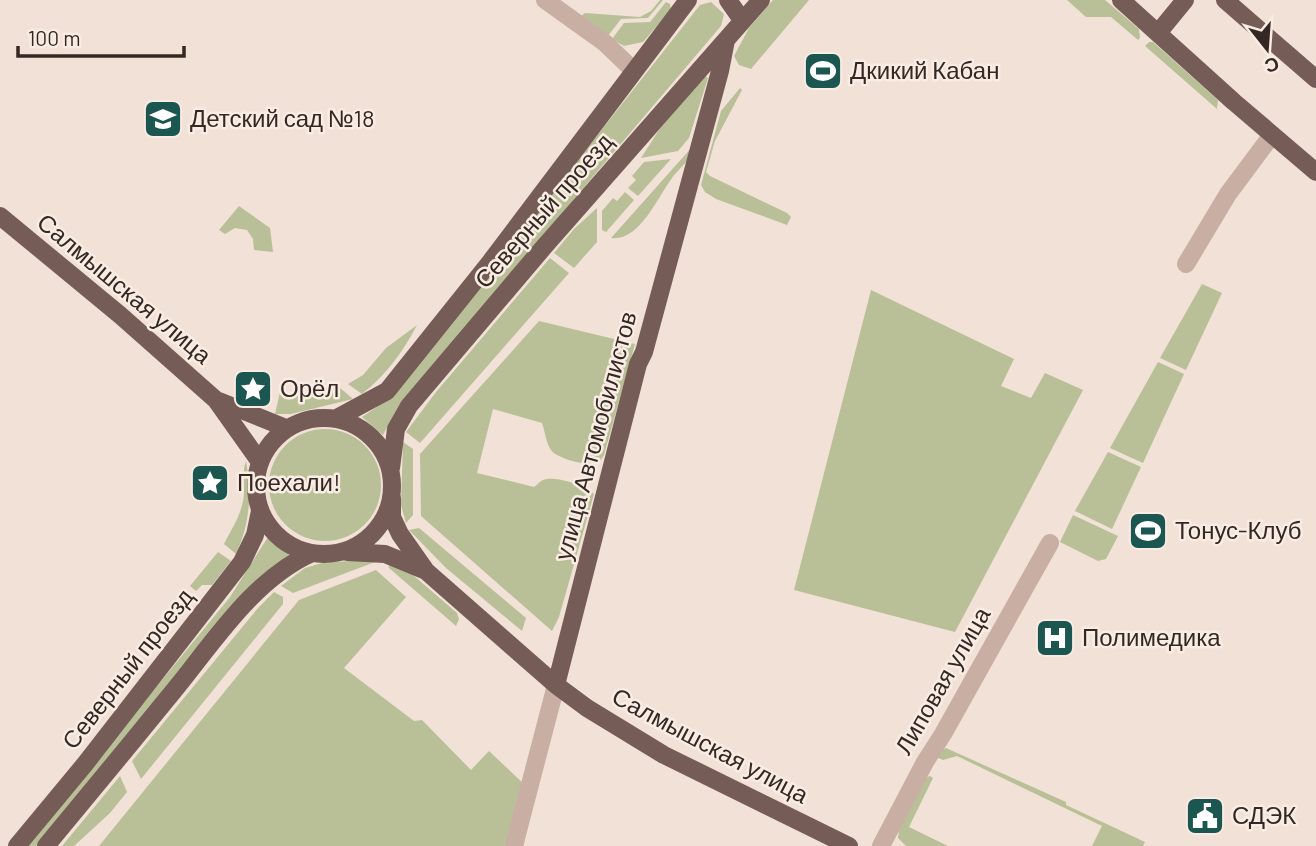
<svg xmlns="http://www.w3.org/2000/svg" width="1316" height="846" viewBox="0 0 1316 846" font-family="Barlow,sans-serif">
	<style>
		.green { fill: #b9c097 }
		.lines { fill: none; stroke-linecap: round; stroke-linejoin: round }
		.minor { stroke: #c9afa3; stroke-width: 18 }
		.major { stroke: #765c56; stroke-width: 18 }
		.labels { text-anchor: middle; stroke-width: 5; stroke-linejoin: round; paint-order: stroke }
		.poi-label { font-size: 24px; fill: #342825; stroke: #f9ece3; text-anchor: start }
		.street-label { font-size: 24px; fill: #342825; stroke: #f9ece3 }
	</style>
	<rect width="100%" height="100%" fill="#f1e1d7"/>
	<path class="green" d="M 660,0 L 663,0 L 648,18 L 621,19 L 608,36 L 581,16 L 585,13 L 640,17 L 651,11 Z
		M 773,0 L 809,0 L 751,69 L 739,65 L 734,56 L 749,28 Z
		M 1067,0 L 1105,0 L 1139,29 L 1140,38 L 1138,40 L 1111,17 L 1086,17 Z
		M 666,2 L 670,4 L 671,10 L 643,42 L 624,46 L 612,39 L 624,23 L 650,22 Z
		M 711,2 L 724,14 L 721,26 L 399,405 L 383,435 L 362,417 L 390,398 L 700,5 Z
		M 1149,42 L 1153,42 L 1218,100 L 1217,109 L 1145,46 Z
		M 705,76 L 708,78 L 689,138 L 678,151 L 641,158 L 659,130 Z
		M 740,88 L 742,90 L 715,141 L 706,172 L 710,176 L 787,213 L 791,217 L 787,225 L 716,199 L 705,192 L 701,185 L 721,111 Z
		M 693,146 C 690,162 681,166 672,178 C 658,197 639,242 611,238 Z
		M 671,159 L 638,196 L 628,188 L 636,180 L 632,176 L 644,162 Z
		M 625,192 L 634,200 L 606,232 L 602,230 L 602,211 L 613,198 L 617,201 Z
		M 239,206 L 270,228 L 273,252 L 254,250 L 253,239 L 247,230 L 235,228 L 225,234 L 219,230 Z
		M 597,208 L 597,242 L 574,268 L 554,253 L 574,229 Z
		M 550,258 L 569,273 L 420,443 L 406,432 L 436,392 Z
		M 1202,284 L 1222,293 L 1186,370 L 1160,358 Z
		M 871,290 L 1014,359 L 1001,386 L 1031,398 L 1045,373 L 1083,390 L 955,632 L 794,590 Z
		M 539,321 L 635,344 L 604,455 L 598,464 C 588,466 557,459 551,450 C 546,443 545,431 542,423 L 493,409 L 477,473 L 534,487 C 537,485 540,481 543,480 C 555,475 586,486 594,494 L 559,617 L 552,631 L 421,516 L 420,454 Z
		M 417,325 C 403,352 386,375 362,394 L 348,384 L 363,375 L 386,348 Z
		M 1158,362 L 1184,374 L 1143,463 L 1110,448 Z
		M 339,387 L 353,399 L 291,414 L 275,414 L 280,392 L 298,394 Z
		M269 485a56 56 0 1 1 112 0a56 56 0 1 1-112 0Z
		M 403,442 L 413,449 L 413,515 L 406,523 L 401,505 Z
		M 1108,452 L 1141,467 L 1112,529 L 1075,511 Z
		M 246,461 C 252,494 250,523 236,554 L 224,544 C 231,530 240,517 243,501 C 246,488 241,474 246,461 Z
		M 1073,515 L 1118,536 L 1106,559 L 1098,561 L 1060,542 Z
		M 419,528 L 526,618 L 522,631 L 446,568 L 409,530 Z
		M 268,537 L 290,556 L 236,602 L 36,846 L 26,846 L 230,597 Z
		M 218,552 L 231,561 L 212,585 L 202,585 L 196,591 L 190,586 Z
		M 376,559 L 375,562 L 293,593 L 281,586 L 305,568 L 322,563 Z
		M 388,562 L 406,569 L 457,613 L 459,619 L 456,626 L 389,568 Z
		M 376,570 L 406,597 L 344,668 L 414,721 L 422,720 L 471,770 L 489,751 L 525,785 L 508,846 L 99,846 L 299,600 Z
		M 274,592 L 283,597 L 283,604 L 141,779 L 132,761 L 258,608 Z
		M 946,748 L 1066,802 L 1066,805 L 1145,842 L 1143,846 L 1092,846 L 1102,826 L 957,756 L 943,760 L 936,757 L 939,751 Z
		M 120,776 L 127,792 L 110,813 L 74,846 L 62,846 Z
		M 930,776 L 933,778 L 909,827 L 948,846 L 906,846 L 898,838 L 899,829 L 925,778 Z"/>
	<g class="lines">
		<path class="minor" d="M 545,0 L 605,43 L 633,70
			M 1186,264 L 1228,194 L 1272,135
			M 514,846 L 556,685
			M 881,846 L 925,762 L 943,734 L 1050,543"/>
		<path class="major" d="M 728,0 L 742,20
			M 1121,0 L 1234,102 L 1316,172
			M 1225,0 L 1316,79
			M 1158,33 L 1185,0
			M 0,216 L 120,315 L 216,400 L 260,462
			M 219,401 L 286,428
			M256 486a68 68 0 1 1 136 0a68 68 0 1 1-136 0Z
			M 337,418 L 387,391 L 491,261 L 688,0
			M 391,468 L 396,429 L 409,406 L 543,248 L 761,0
			M 392,498 L 392,517 L 400,534 L 426,571 L 556,685 L 587,708 L 664,755 L 849,846
			M 347,552 L 385,554 L 426,571
			M 556,685 L 638,364 L 644,352 L 720,71 L 726,40
			M 17,846 L 85,764 L 242,562 L 255,535 L 260,511
			M 46,846 C 90,793 133,741 176,688 C 215,640 254,579 312,553"/>
	</g>
	<defs>
		<g id="stadium-square" transform="scale(2.0125)"><rect x="-9" y="-9" width="18" height="18" rx="4" fill="#1b5650" stroke="#f9ece3"/><path d="M0-5a6.5 5 0 1 0 0 10a6.5 5 0 1 0 0-10ZM-3.5-1.8h7v3.6h-7Z" fill="#fff"/></g>
		<g id="school-square" transform="scale(2.0125)"><rect x="-9" y="-9" width="18" height="18" rx="4" fill="#1b5650" stroke="#f9ece3"/><path d="M0-5L7-2L0 1L-7-2ZM-4 1L0 2.5L4 1V4Q0 6-4 4Z" fill="#fff"/></g>
		<g id="sight-square" transform="scale(2.0125)"><rect x="-9" y="-9" width="18" height="18" rx="4" fill="#1b5650" stroke="#f9ece3"/><path d="M0-6L1.8-2.2L6-1.7L2.9 1.2L3.7 5.4L0 3.3L-3.7 5.4L-2.9 1.2L-6-1.7L-1.8-2.2Z" fill="#fff"/></g>
		<g id="hospital-square" transform="scale(2.0125)"><rect x="-9" y="-9" width="18" height="18" rx="4" fill="#1b5650" stroke="#f9ece3"/><path d="M-5-5h3v3.5h4V-5h3V5h-3V1.5h-4V5h-3Z" fill="#fff"/></g>
		<g id="civic-square" transform="scale(2.0125)"><rect x="-9" y="-9" width="18" height="18" rx="4" fill="#1b5650" stroke="#f9ece3"/><path d="M-.6-6.5H3V-4.5H.6V-3L4-1V1h2V6H-6V1h2V-1L-.6-3ZM-1.2 2.5V6h2.4V2.5Z" fill="#fff"/></g>
	</defs>
	<g fill-rule="evenodd">
		<use href="#stadium-square" x="823" y="71"/>
		<use href="#school-square" x="163" y="119"/>
		<use href="#sight-square" x="253" y="389"/>
		<use href="#sight-square" x="210" y="483"/>
		<use href="#stadium-square" x="1148" y="531"/>
		<use href="#hospital-square" x="1055" y="638"/>
		<use href="#civic-square" x="1205" y="816"/>
	</g>
	<g class="labels">
		<g class="poi-label">
			<text x="850" y="79">Дкикий Кабан</text>
			<text x="190" y="127">Детский сад №18</text>
			<text x="280" y="397">Орёл</text>
			<text x="237" y="491">Поехали!</text>
			<text x="1175" y="539">Тонус-Клуб</text>
			<text x="1082" y="646">Полимедика</text>
			<text x="1232" y="824">СДЭК</text>
		</g>
		<g class="street-label">
			<text transform="translate(544 211) rotate(-49)" y="8">Северный проезд</text>
			<text transform="translate(124 289) rotate(40)" y="8">Салмышская улица</text>
			<text transform="translate(596 436) rotate(-75)" y="8">улица Автомобилистов</text>
			<text transform="translate(128 669) rotate(-52)" y="8">Северный проезд</text>
			<text transform="translate(943 681) rotate(-60)" y="8">Липовая улица</text>
			<text transform="translate(710 746) rotate(28)" y="8">Салмышская улица</text>
		</g>
	</g>
	<g transform="translate(1267 49) rotate(163)" stroke="#f9ece3" stroke-width="5" paint-order="stroke">
	<path d="M0-5L12 26L0 18L-12 26Z" fill="#342825"/>
	<text y="-10" font-size="19" font-weight="bold" text-anchor="middle" fill="#342825">С</text>
	</g>
	<path d="M18 46v10h166v-10" fill="none" stroke="#342825" stroke-width="3.5"/>
	<text x="28" y="46" font-size="21" fill="#342825" stroke="#f9ece3" stroke-width="5" paint-order="stroke">100 m</text>
</svg>
